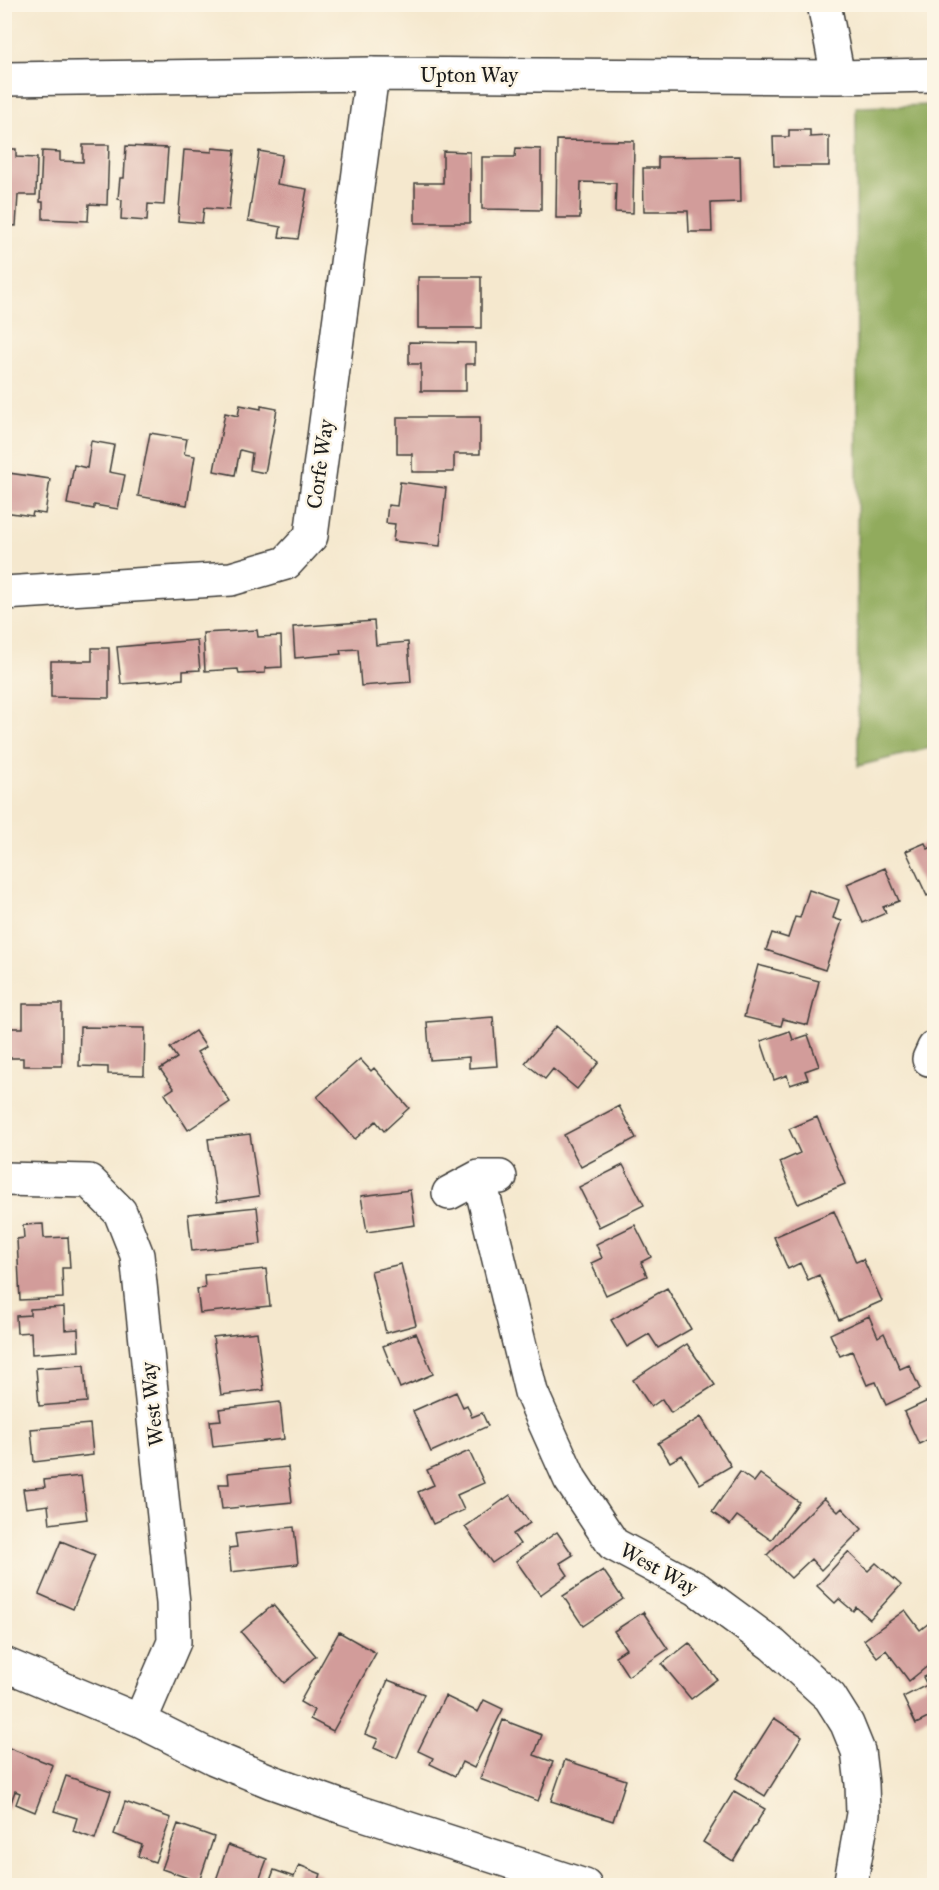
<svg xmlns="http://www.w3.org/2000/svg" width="939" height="1890" viewBox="0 0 939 1890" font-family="'IM FELL Great Primer',serif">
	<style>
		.forest { fill: #91ab5d; stroke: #56643c; stroke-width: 1.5 }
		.building { fill: #d29c9a }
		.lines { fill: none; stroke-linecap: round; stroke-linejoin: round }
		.minor-casing { stroke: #3d3b37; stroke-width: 36 }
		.minor { stroke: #fff; stroke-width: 33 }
		.labels { text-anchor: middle; stroke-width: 5; stroke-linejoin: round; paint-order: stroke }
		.street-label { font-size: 21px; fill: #1c1c1c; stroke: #fcf5e5 }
	</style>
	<rect width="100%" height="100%" fill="#fcf5e5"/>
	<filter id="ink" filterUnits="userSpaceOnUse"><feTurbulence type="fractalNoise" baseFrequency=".0167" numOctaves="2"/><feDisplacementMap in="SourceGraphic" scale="12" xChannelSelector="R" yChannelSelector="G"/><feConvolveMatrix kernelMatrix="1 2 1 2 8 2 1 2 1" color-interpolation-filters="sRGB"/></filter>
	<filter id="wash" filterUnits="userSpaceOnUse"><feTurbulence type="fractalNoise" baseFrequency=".008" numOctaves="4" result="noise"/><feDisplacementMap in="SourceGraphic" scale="24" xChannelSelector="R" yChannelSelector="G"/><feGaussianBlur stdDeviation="1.35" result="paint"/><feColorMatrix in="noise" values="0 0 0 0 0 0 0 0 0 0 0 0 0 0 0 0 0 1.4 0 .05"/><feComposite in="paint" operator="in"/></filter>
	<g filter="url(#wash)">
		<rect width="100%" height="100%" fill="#f5e8ce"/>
		<path class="forest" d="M 934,105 L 934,747 L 858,766 L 856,107 Z"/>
		<g id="blocks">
			<path class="building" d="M 789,130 L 810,130 L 810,137 L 829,136 L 829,166 L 774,166 L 773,137 L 789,137 Z
				M 557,140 L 634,141 L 633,213 L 615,212 L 616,183 L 581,182 L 580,218 L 556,218 Z
				M 83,145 L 109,145 L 107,205 L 89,204 L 88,221 L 43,219 L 43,202 L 40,202 L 42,151 L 60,152 L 60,161 L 83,162 Z
				M 126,146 L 168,148 L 164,205 L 148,204 L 147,221 L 121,219 L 122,200 L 118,199 L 120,178 L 124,178 Z
				M 212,148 L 235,150 L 229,210 L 204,208 L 202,223 L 178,221 L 184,150 L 212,152 Z
				M 516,148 L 541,149 L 541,210 L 482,209 L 482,157 L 515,157 Z
				M 5,149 L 16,149 L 16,157 L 37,158 L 36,195 L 18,195 L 16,226 L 5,225 Z
				M 259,151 L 282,155 L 277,184 L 307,189 L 298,239 L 279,237 L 281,227 L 248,221 Z
				M 443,151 L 470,152 L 470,223 L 415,223 L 415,183 L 443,183 Z
				M 740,156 L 741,202 L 711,203 L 712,232 L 689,232 L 688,211 L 644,211 L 643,168 L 658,168 L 658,157 Z
				M 418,277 L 481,277 L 481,328 L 418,328 Z
				M 409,342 L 475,343 L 475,364 L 466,364 L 466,391 L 421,391 L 421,364 L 409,364 Z
				M 240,405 L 261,409 L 261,406 L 277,409 L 265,473 L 250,470 L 252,453 L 240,450 L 235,475 L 214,471 L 225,413 L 238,416 Z
				M 397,417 L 480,417 L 480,454 L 454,454 L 454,472 L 412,472 L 412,454 L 397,454 Z
				M 150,433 L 187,439 L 184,454 L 195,456 L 187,505 L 138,496 Z
				M 91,441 L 114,445 L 109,472 L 125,475 L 118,509 L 94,505 L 94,509 L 67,504 L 74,465 L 87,468 Z
				M 4,457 L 11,458 L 9,473 L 50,479 L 45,514 L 33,512 L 32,516 L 4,512 Z
				M 400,482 L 446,488 L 440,546 L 393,541 L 395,524 L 386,523 L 388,505 L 397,506 Z
				M 374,621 L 376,645 L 408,642 L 411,682 L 361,686 L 358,649 L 340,650 L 341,654 L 295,658 L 293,627 Z
				M 257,630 L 258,637 L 281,636 L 282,667 L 265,668 L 265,673 L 239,674 L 238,669 L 205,671 L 203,633 Z
				M 197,640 L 200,670 L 183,671 L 183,679 L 121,684 L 117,647 Z
				M 92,648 L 109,648 L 109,698 L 51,697 L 51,661 L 92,661 Z
				M 925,843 L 928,849 L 934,846 L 934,892 L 927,896 L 906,851 Z
				M 885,868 L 899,901 L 883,907 L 886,913 L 863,923 L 847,884 Z
				M 809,890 L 839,900 L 833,918 L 842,921 L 825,970 L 766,950 L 772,933 L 788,938 L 795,917 L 800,918 Z
				M 758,965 L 819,981 L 808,1025 L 783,1019 L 781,1026 L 744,1017 Z
				M 23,1004 L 62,1004 L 62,1066 L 23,1066 L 23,1058 L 5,1058 L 4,1028 L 23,1028 Z
				M 493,1017 L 497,1066 L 469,1068 L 469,1057 L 430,1060 L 427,1022 Z
				M 556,1026 L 599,1062 L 577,1089 L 553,1069 L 545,1079 L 525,1063 Z
				M 80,1027 L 145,1028 L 144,1075 L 108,1074 L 108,1067 L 79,1066 Z
				M 195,1031 L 206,1047 L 197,1052 L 230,1102 L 188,1130 L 165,1094 L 174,1088 L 160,1069 L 177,1058 L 170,1048 Z
				M 790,1031 L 793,1040 L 808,1035 L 819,1066 L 805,1071 L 808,1079 L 790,1085 L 787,1075 L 774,1080 L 761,1041 Z
				M 360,1059 L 371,1071 L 374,1068 L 409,1108 L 384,1131 L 376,1121 L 355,1139 L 317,1097 Z
				M 619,1106 L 636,1138 L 581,1167 L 564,1135 Z
				M 817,1117 L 845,1184 L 798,1204 L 780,1162 L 800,1153 L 789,1129 Z
				M 250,1134 L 259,1196 L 217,1202 L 208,1139 Z
				M 623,1165 L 644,1205 L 599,1227 L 579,1187 Z
				M 410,1190 L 415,1225 L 367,1232 L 361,1196 Z
				M 257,1207 L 261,1244 L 192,1251 L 188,1214 Z
				M 834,1211 L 856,1262 L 863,1259 L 882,1301 L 839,1320 L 819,1275 L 808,1280 L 800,1263 L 788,1269 L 774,1237 Z
				M 43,1224 L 44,1238 L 68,1237 L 70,1268 L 62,1268 L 63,1298 L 20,1300 L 17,1239 L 24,1238 L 23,1225 Z
				M 635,1225 L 651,1257 L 641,1262 L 647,1276 L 606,1295 L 591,1263 L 602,1258 L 596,1244 Z
				M 401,1264 L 416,1325 L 386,1333 L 371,1271 Z
				M 266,1269 L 270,1306 L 200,1313 L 197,1289 L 205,1288 L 204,1275 Z
				M 667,1288 L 691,1329 L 658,1348 L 649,1334 L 627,1347 L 611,1320 Z
				M 64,1307 L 65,1330 L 78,1329 L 79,1351 L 32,1354 L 31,1332 L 17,1333 L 16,1316 L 30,1315 L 30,1309 Z
				M 869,1316 L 878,1337 L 884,1333 L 900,1369 L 909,1365 L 920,1389 L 886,1405 L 876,1382 L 867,1385 L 852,1351 L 840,1356 L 830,1334 Z
				M 257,1332 L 264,1390 L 221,1395 L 213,1337 Z
				M 416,1333 L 433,1374 L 400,1388 L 383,1346 Z
				M 687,1344 L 715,1385 L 671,1413 L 662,1399 L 651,1407 L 633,1380 Z
				M 84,1365 L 87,1402 L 39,1406 L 36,1368 Z
				M 456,1392 L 463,1407 L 467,1405 L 472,1417 L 482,1413 L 488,1426 L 431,1452 L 413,1411 Z
				M 934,1398 L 934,1451 L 929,1439 L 919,1444 L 904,1412 Z
				M 280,1402 L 284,1439 L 213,1447 L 210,1421 L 221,1420 L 219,1409 Z
				M 701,1417 L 731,1466 L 700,1484 L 682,1455 L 670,1462 L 658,1443 Z
				M 90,1424 L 93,1455 L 34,1462 L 31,1429 Z
				M 469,1451 L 484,1483 L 457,1495 L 464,1510 L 433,1524 L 418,1492 L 434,1485 L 427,1470 Z
				M 288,1467 L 292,1502 L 222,1509 L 219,1484 L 229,1484 L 228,1473 Z
				M 740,1472 L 754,1482 L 760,1474 L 799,1502 L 771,1540 L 737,1516 L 730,1525 L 712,1512 Z
				M 81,1476 L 87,1519 L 50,1524 L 48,1505 L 26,1508 L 23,1489 L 45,1487 L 44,1480 Z
				M 510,1495 L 530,1523 L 513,1534 L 520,1544 L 492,1563 L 465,1527 Z
				M 824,1498 L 838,1512 L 842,1508 L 862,1529 L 821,1570 L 811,1559 L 791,1578 L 767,1555 Z
				M 294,1527 L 298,1564 L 231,1572 L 229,1548 L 237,1547 L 235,1534 Z
				M 557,1532 L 573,1555 L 560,1563 L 568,1575 L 540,1595 L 516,1561 Z
				M 61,1541 L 95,1555 L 73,1609 L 39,1594 Z
				M 848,1552 L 868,1571 L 876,1563 L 901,1585 L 870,1619 L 856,1607 L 853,1611 L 839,1599 L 835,1603 L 817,1586 Z
				M 603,1570 L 623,1599 L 583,1626 L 563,1596 Z
				M 273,1605 L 316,1656 L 284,1683 L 241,1632 Z
				M 905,1610 L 920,1630 L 934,1619 L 934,1661 L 909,1681 L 886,1650 L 877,1657 L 864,1640 Z
				M 643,1612 L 668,1649 L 628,1676 L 615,1656 L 626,1649 L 614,1631 Z
				M 339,1632 L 376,1653 L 333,1731 L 310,1719 L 314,1710 L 300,1702 Z
				M 689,1643 L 717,1679 L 691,1699 L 662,1664 Z
				M 934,1672 L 934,1715 L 916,1724 L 903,1697 L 927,1685 L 923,1677 Z
				M 388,1680 L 424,1694 L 397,1758 L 374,1748 L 378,1739 L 365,1734 Z
				M 445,1696 L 478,1712 L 484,1700 L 503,1709 L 474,1768 L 462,1762 L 455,1776 L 430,1764 L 433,1758 L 418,1751 Z
				M 774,1718 L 802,1736 L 765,1796 L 736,1778 Z
				M 503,1720 L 542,1735 L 534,1755 L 553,1762 L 538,1801 L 480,1779 Z
				M 9,1748 L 53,1765 L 35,1812 L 16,1804 L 20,1793 L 15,1791 L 9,1808 L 4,1806 L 4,1760 Z
				M 565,1760 L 626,1780 L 613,1821 L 551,1801 Z
				M 66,1776 L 111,1791 L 95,1839 L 73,1831 L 77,1818 L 54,1811 Z
				M 734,1791 L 765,1809 L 733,1861 L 703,1842 Z
				M 125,1802 L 171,1818 L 155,1862 L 138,1856 L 142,1845 L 114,1834 Z
				M 178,1824 L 214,1837 L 199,1882 L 162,1869 Z
				M 228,1845 L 267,1859 L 257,1886 L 214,1886 Z
				M 299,1865 L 321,1874 L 317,1886 L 268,1886 L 274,1870 L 294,1877 Z"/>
		</g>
	</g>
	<g filter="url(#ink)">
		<use href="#blocks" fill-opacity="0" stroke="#3d3b37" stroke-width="1.5"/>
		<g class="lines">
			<g class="minor-casing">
				<path id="minor" d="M 824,4 L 838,77
					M 4,79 L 372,74 L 838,77 L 934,75
					M 4,593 L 231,579 L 286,563 L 311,536 L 372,74
					M 929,1059 L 934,1048
					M 479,1177 L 531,1392 L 570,1479 L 613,1544 L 697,1589 L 773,1645 L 830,1697 L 847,1724 L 858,1751 L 862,1784 L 863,1814 L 850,1886
					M 4,1179 L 89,1181 L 120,1212 L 137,1255 L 173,1603 L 174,1642 L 140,1721
					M 449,1193 L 479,1177 L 500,1177
					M 4,1664 L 140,1721 L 214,1758 L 272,1782 L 345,1808 L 585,1886"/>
			</g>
			<use href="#minor" class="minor"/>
		</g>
	</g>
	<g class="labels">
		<g class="street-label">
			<text x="469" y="82">Upton Way</text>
			<text transform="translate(320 464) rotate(-82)" y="7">Corfe Way</text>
			<text transform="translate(152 1404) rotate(-96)" y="7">West Way</text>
			<text transform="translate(659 1569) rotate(29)" y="7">West Way</text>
		</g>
	</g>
	<rect width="939" height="1890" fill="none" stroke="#fcf5e5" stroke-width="24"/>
</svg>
